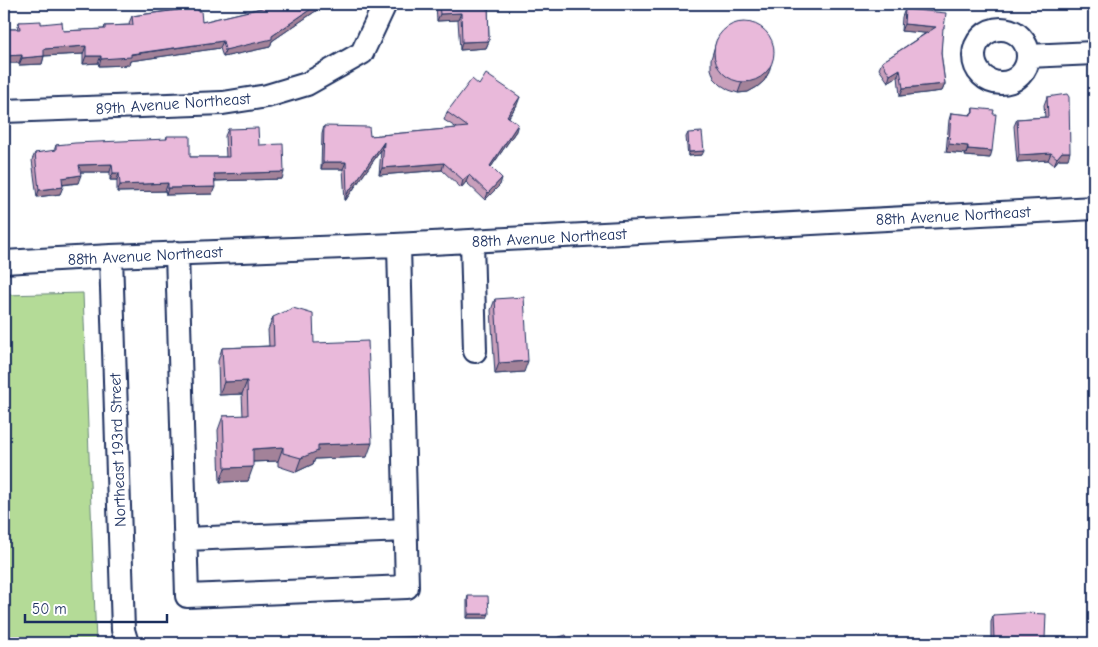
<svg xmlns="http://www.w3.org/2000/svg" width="1098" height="647" viewBox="0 0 1098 647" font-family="'Comic Neue',sans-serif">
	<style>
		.green { fill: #b4db97; stroke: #68857a }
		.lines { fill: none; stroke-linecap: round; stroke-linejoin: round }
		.minor-casing { stroke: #1b2f5e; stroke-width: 26 }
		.minor { stroke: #fff; stroke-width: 22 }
		.wall { fill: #c89fbb; stroke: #1b2f5e }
		.shaded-wall { fill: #a38299; stroke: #1b2f5e }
		.building { fill: #e9b9da; stroke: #1b2f5e }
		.labels { text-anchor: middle; stroke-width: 4; stroke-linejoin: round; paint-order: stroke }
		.street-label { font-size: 16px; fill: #1b2f5e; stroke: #fff }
	</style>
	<rect width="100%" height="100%" fill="#fff"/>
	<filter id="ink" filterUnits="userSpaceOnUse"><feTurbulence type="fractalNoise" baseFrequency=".02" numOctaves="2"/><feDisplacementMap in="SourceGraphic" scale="10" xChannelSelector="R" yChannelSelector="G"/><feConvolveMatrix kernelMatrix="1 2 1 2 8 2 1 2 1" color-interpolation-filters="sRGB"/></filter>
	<g filter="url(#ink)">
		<path class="green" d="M 83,293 L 96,643 L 4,643 L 4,295 Z"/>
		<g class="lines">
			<g class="minor-casing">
				<path id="minor" d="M974 56a27 27 0 1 1 54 0a27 27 0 1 1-54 0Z
					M 1028,56 L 1094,53
					M 4,111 L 223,103 L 267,96 L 307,84 L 362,53 L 385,4
					M 472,241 L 475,351
					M 177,253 L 187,596 L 407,587 L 399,245
					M 111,256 L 123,630 L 127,643
					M 4,262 L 111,256 L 395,245 L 1094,208
					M 186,539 L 405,530"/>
			</g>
			<use href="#minor" class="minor"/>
		</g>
		<path class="wall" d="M 175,4 L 197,4 L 198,11 L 202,22 L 270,6 L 274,4 L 324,4 L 323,6 L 272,41 L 270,47 L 223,57 L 220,48 L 130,61 L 129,65 L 99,66 L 98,63 L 83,64 L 83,54 L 44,56 L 42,64 L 19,65 L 19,63 L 4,63 L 4,29 L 17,29 L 19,22 L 41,24 L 63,31 L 104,29 L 105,26 L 130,25 L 129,23 L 132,16 L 174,10 L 174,7 Z
			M 436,4 L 488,4 L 489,41 L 486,48 L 460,50 L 458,20 L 437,21 Z
			M 905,9 L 942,34 L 941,53 L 945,84 L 942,91 L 900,96 L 898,76 L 888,82 L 879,69 L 882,62 L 926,33 L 901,31 L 902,17 Z
			M 717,39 L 769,72 L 764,81 L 757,87 L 748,92 L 738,93 L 729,90 L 721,85 L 714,78 L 711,69 L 711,59 Z
			M 479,85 L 517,105 L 509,117 L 516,131 L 491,167 L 500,185 L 485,200 L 466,182 L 461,188 L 442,170 L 379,175 L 381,150 L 345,201 L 343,169 L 321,169 L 322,134 L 324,126 L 370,136 L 457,128 L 444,120 L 447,112 Z
			M 1047,97 L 1068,159 L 1059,159 L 1054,165 L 1048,160 L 1017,162 L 1014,126 L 1017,119 L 1045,117 L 1044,105 Z
			M 973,108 L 990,158 L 965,156 L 966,154 L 946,152 L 949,120 L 951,113 L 970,115 L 971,113 L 972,113 Z
			M 228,129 L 259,145 L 282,179 L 215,181 L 212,194 L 166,195 L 165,191 L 117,192 L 117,180 L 110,180 L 110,172 L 80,172 L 78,183 L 63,185 L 60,194 L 37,197 L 32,160 L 35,153 L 54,151 L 56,145 L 166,140 L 167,136 L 190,157 L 226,157 L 225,136 Z
			M 688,133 L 702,155 L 688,156 L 686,137 Z
			M 495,299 L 524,372 L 495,374 L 491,310 Z
			M 273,317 L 314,343 L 367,457 L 315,459 L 313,464 L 296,472 L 278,466 L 278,461 L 253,462 L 248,481 L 220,482 L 218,430 L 223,416 L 243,416 L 242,394 L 219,395 L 218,361 L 222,348 L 269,346 L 268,330 Z
			M 468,596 L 487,618 L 467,618 L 467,600 Z
			M 993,615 L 1045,639 L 1065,643 L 935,643 L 936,641 L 991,639 L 991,622 Z"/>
		<path class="shaded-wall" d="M 318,4 L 324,4 L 323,6 L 272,41 L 270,47 L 223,57 L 225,50 L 272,36 Z
			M 904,4 L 913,4 L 903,7 Z
			M 461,13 L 458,20 L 437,21 L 440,14 Z
			M 904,24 L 936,27 L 934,34 L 901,31 Z
			M 223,41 L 220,48 L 130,61 L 129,65 L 99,66 L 101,59 Z
			M 489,41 L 486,48 L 460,50 L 462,42 Z
			M 86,46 L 83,54 L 41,56 L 44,49 Z
			M 22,55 L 19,63 L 4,63 L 4,56 Z
			M 44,56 L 42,64 L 19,65 L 22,58 Z
			M 86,56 L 101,56 L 98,63 L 83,64 Z
			M 772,61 L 769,72 L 764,81 L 757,87 L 748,92 L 738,93 L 742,82 Z
			M 900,69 L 898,76 L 888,82 L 890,75 Z
			M 945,84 L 942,91 L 900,96 L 903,88 Z
			M 520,97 L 517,105 L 504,123 L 507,116 Z
			M 518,124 L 516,131 L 487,173 L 490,166 Z
			M 384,142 L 381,150 L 345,201 L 347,194 Z
			M 949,144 L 968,146 L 966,154 L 946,152 Z
			M 968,149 L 992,151 L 990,158 L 965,156 Z
			M 704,151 L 702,155 L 688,156 L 689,152 Z
			M 1062,152 L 1070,152 L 1068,159 L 1059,159 L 1054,165 L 1057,158 Z
			M 1051,153 L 1048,160 L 1017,162 L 1019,155 Z
			M 323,162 L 346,162 L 343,169 L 321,169 Z
			M 444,163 L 442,170 L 379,175 L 382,168 Z
			M 112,164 L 110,172 L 77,172 L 79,165 Z
			M 284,172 L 282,179 L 212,181 L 214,174 Z
			M 113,173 L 119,173 L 117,180 L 110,180 Z
			M 81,175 L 78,183 L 59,185 L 62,178 Z
			M 469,175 L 466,182 L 461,188 L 463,180 Z
			M 502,178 L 500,185 L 485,200 L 488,193 Z
			M 168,183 L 165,191 L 117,192 L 120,185 Z
			M 63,187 L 60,194 L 37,197 L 39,190 Z
			M 215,187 L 212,194 L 166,195 L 168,188 Z
			M 7,193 L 5,201 L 4,201 L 4,194 Z
			M 528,361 L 524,372 L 495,374 L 499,363 Z
			M 247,381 L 242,394 L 219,395 L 224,382 Z
			M 372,443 L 367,457 L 315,459 L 313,464 L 296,472 L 301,458 L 318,445 Z
			M 283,447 L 278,461 L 248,462 L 253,449 Z
			M 253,467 L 248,481 L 220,482 L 225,468 Z
			M 469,614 L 489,614 L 487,618 L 467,618 Z"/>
		<path class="building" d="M 177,4 L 197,4 L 198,11 L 201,11 L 202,22 L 270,6 L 274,4 L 318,4 L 272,36 L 272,39 L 225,50 L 223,41 L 131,54 L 131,57 L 101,59 L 101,56 L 86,56 L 86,46 L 44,49 L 44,56 L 22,58 L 22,55 L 4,56 L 4,29 L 20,29 L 19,22 L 41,21 L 41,24 L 62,22 L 63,31 L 105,29 L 105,26 L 133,25 L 132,16 L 178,10 Z
			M 439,4 L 488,4 L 489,41 L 462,42 L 461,13 L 440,14 Z
			M 905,9 L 946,13 L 944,28 L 943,28 L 941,53 L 945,84 L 903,88 L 900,69 L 890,75 L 882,62 L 936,27 L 904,24 Z
			M714 52a30 30 0 1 1 60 0a30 30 0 1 1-60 0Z
			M 486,74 L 520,97 L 507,116 L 518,124 L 490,166 L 502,178 L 488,193 L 469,175 L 463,180 L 444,163 L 382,168 L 384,142 L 347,194 L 346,162 L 323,162 L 324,126 L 369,127 L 370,136 L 468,127 L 447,112 L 472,79 L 479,85 Z
			M 1067,94 L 1069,97 L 1070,152 L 1062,152 L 1057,158 L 1051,153 L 1019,155 L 1017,119 L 1048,117 L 1047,97 Z
			M 973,108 L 994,110 L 993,114 L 996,114 L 992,151 L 968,149 L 968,146 L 949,144 L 951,113 L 971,115 L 971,113 L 973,113 Z
			M 258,128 L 259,145 L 283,144 L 284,172 L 214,174 L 215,187 L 168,188 L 168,183 L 120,185 L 119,173 L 113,173 L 112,164 L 79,165 L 81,175 L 62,178 L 63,187 L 39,190 L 35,153 L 56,150 L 56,145 L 75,143 L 167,139 L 167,136 L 190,136 L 190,157 L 229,157 L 228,129 Z
			M 702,132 L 704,151 L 689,152 L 688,133 Z
			M 4,144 L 5,144 L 7,193 L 4,194 Z
			M 524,297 L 528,361 L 499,363 L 495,299 Z
			M 293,308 L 313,314 L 314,343 L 368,341 L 372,443 L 318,445 L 318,451 L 301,458 L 283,453 L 283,447 L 253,449 L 253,467 L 225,468 L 223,416 L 248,415 L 247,381 L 224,382 L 222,348 L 274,346 L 273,317 Z
			M 468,596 L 488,596 L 489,614 L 469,614 Z
			M 1025,613 L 1046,614 L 1045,639 L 1065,639 L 1065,643 L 936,643 L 936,641 L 994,639 L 993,615 Z
			M 566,635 L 569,643 L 551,643 L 550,640 Z
			M 428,636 L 429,643 L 359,643 L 378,642 L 377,638 Z
			M 247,640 L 247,643 L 208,643 L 208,642 Z"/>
	</g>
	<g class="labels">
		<g class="street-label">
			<text transform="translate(173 103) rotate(-4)" y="6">89th Avenue Northeast</text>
			<text transform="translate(953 215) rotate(-3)" y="6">88th Avenue Northeast</text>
			<text transform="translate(549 237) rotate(-3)" y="6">88th Avenue Northeast</text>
			<text transform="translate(145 255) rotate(-3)" y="6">88th Avenue Northeast</text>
			<text transform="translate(117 450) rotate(-92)" y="6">Northeast 193rd Street</text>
		</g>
	</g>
	<rect width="1098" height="647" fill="none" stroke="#fff" stroke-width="20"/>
	<rect x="10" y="10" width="1078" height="627" fill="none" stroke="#1b2f5e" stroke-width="2" filter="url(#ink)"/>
	<path d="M25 614v8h142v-8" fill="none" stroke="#1b2f5e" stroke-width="2.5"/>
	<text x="32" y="614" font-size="15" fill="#1b2f5e" stroke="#ffffff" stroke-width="4" paint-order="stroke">50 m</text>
</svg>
